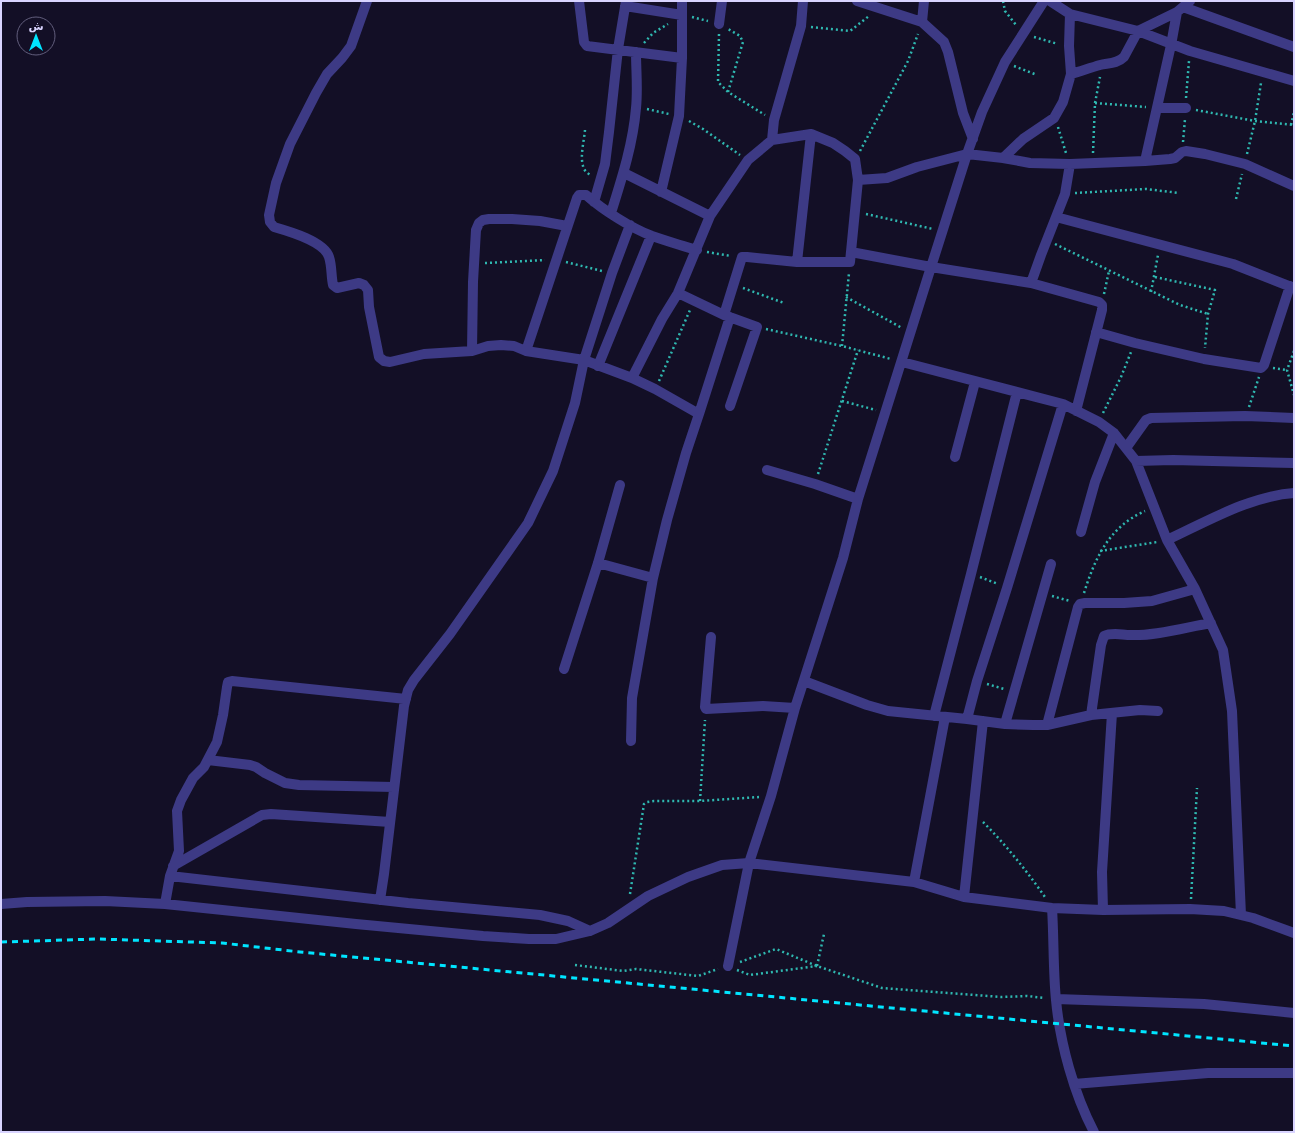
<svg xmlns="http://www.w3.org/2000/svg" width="1295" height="1133" viewBox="0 0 1295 1133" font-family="'DejaVu Sans',Vazirmatn,sans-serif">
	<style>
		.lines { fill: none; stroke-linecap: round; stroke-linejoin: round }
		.path { stroke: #2fb8b0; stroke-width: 2.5; stroke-dasharray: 2 3; stroke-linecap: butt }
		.minor { stroke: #3d3a85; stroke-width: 10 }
		.rail { stroke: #00e5ff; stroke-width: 3; stroke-dasharray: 6 5; stroke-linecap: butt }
	</style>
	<rect width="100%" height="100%" fill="#130f26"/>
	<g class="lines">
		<path class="path" d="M 1003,1 L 1005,11 L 1016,25
			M 692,17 L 708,21
			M 811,27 L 850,31 L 869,16
			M 719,34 L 718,82 L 728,92 L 765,115
			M 1034,37 L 1058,44
			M 644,43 L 653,33 L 668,24
			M 1014,66 L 1037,75
			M 728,92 L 743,42 L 740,36 L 728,29
			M 1186,98 L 1189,61
			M 1095,103 L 1146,107
			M 647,109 L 669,114
			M 1196,110 L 1255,121 L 1294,125
			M 689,121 L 703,129 L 740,155
			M 1291,125 L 1294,112
			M 1058,127 L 1066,153
			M 585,130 C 584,141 580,156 583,166 C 584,171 588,173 591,176
			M 1183,142 L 1185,119
			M 860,151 L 908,61 L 918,34
			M 1093,153 L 1095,103 L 1100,77
			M 1247,154 L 1255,121 L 1261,83
			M 1075,193 L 1146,189 L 1179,193
			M 1236,199 L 1242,174
			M 866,214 L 933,229
			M 1055,244 L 1180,305 L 1208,314
			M 707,252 L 731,256
			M 566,262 L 602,271
			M 485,263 L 545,260
			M 1155,277 L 1215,290 L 1208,314 L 1205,348
			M 743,288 L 784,303
			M 1151,292 L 1158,255
			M 1104,294 L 1109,271
			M 846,297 L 902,328
			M 766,329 L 842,346 L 891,359
			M 842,346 L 849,273
			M 1294,351 L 1287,370 L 1294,395
			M 1273,368 L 1287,370
			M 659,381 L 690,310
			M 842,401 L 876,410
			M 1249,407 L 1259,377
			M 1103,413 L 1121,377 L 1131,352
			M 818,474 L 858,350
			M 1100,551 L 1157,542
			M 980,577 L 998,584
			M 1084,593 C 1095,558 1109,527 1145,511
			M 1052,596 L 1070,601
			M 987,684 L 1004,689
			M 700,801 L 705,720
			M 983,822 C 1006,845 1026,870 1045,897
			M 630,894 L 644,804 L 647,802 L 654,801 L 700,801 L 759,797
			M 1191,899 L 1197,788
			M 740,962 L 776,949 L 817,966 L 882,988 L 1002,997 L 1027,996 L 1045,998
			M 575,965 L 623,971 L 636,969 L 698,976 L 718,969
			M 817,966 L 824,934
			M 737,970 L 750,975 L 817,966"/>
		<path class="minor" d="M 367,1 L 351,46 L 342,58 L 327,74 L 316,93 L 290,144 L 276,183 L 269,215 L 270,222 L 274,227 C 288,231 324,241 329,257 C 332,266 331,276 333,285 L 337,288 L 359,283 L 364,285 L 368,290 L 369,307 L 379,357 L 384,361 L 390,362 L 424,354 L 472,351 L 488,346 L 501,345 L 514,346 L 526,351 L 584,360 L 632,378 L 655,389 L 699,414 L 686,453 L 667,520 L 653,578 L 632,698 L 631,741
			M 579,1 L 584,42 L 587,46 L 682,58
			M 857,1 L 922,22 L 944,42 L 948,52 L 963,113 L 973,139
			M 1050,1 L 1070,14 L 1138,31 L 1190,51 L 1294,81
			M 625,6 L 682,15
			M 1183,7 L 1294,47
			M 922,22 L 924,1
			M 719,24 L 722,1
			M 1071,74 C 1081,71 1090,68 1100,65 C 1108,63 1117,64 1124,57 L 1138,31 L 1177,12 L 1190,1
			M 1157,108 L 1186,108
			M 772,140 L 774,120 L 801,26 L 803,1
			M 1003,158 L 1023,139 L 1054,118 L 1063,102 L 1071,74 L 1069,46 L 1070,14
			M 1145,161 L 1171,45 L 1177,12
			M 624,173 L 710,216
			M 858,180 L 887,178 L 917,167 L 967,154 L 1003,158 L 1030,163 L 1070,164 L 1145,161 L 1170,159 L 1175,158 L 1182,152 L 1186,151 L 1205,154 L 1245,164 L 1294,186
			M 661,192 L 679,116 L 682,58 L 682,1
			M 594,202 L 605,164 L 609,132 L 618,49 L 626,1
			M 611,213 C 622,178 633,144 636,108 C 638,89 636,70 636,52
			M 1056,217 L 1233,264 L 1294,288
			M 851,252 L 931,267 L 1031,283 L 1099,302 L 1102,305 L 1102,310 L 1076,411
			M 797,262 L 811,134
			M 1031,283 L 1041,255 L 1065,194 L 1070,164
			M 678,293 L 724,315 L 757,327 L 730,406
			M 1096,332 L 1135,343 L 1204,359 L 1261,368 L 1264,365 L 1290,286
			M 472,351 L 473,282 L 476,230 L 479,223 L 483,220 L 489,219 L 512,219 L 540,221 L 567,226
			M 526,351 L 577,198 L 579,195 L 586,195 C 603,210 631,228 652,236 C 667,241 682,246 697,250
			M 902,362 L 1063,404 L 1099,422 L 1114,433 L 1136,461 L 1167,540 L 1195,589 L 1223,650 L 1232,711 L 1241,915
			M 598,366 L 651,236
			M 632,378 L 662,319 L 678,293 L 710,216 L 748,160 L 772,140 L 811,134 L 833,143 L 845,151 L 855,159 L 858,180 L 850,262 L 797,262 L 747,257 L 742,257 L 724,315
			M 699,414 L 730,317
			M 1126,448 L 1146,420 L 1151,418 L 1245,416 L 1294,418
			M 955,457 L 975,382
			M 1136,461 L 1173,460 L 1294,463
			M 767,470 L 815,484 L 858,499
			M 1081,532 L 1095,482 L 1114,433
			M 1167,540 C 1206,522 1250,496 1294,493
			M 598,563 L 653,578
			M 711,637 L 705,707 L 706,709 L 763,706 L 795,708
			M 564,669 L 598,563 L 620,485
			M 804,681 L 867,705 L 888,711 L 967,719 L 1005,724 L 1033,725 L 1047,725 L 1091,715 L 1140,710 L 1158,711
			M 1091,715 L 1101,645 L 1104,636 C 1112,632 1122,635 1131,635 C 1156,636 1187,627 1211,623
			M 934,716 L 971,574 L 1017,392
			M 967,719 L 977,681 L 1007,588 L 1063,404
			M 1005,724 L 1051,564
			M 1047,725 L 1078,607 L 1080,604 L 1085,603 L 1124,603 L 1152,601 L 1195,589
			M 208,760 L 250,765 L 256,767 L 265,773 L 285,783 L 299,785 L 394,787
			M 173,866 L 262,815 L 271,814 L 390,822
			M 170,876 L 408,903 L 540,915 L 568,921 L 590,931
			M 914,882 L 945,717
			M 964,897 L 983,721
			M 380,900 L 384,874 L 404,706 L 408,690 L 414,680 L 450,634 L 528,523 L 553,471 L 575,403 L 584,360 L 612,273 L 630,225
			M 1,904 L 27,902 L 105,901 L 165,904 L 356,924 L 483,936 L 529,939 L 556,939 L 590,931 L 608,923 L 648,896 L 688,877 L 722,865 L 749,863 L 914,882 L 964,897 L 1052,908 L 1103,910 L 1190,909 L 1224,911 L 1253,918 L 1294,933
			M 165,904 L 170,876 L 179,851 L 177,811 L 181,800 L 193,778 L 204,767 L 217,742 L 223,715 L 227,687 L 228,682 L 232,681 L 406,699
			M 1052,908 C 1054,939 1053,970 1056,1000 C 1060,1043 1074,1094 1094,1132
			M 1103,910 L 1102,872 L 1112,713
			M 728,966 L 749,863 L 771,796 L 795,708 L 843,558 L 858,499 L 931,267 L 967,154 L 982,112 L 1005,62 L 1044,1
			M 1056,999 L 1204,1004 L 1294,1013
			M 1074,1084 L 1208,1073 L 1294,1073"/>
		<path class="rail" d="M 1,942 L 98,939 L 222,943 L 300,952 L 1294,1046"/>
	</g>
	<rect width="1295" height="1133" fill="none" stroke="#d9d4ff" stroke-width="4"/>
	<g transform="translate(36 36)"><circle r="19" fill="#130f26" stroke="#625e7d"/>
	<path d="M0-3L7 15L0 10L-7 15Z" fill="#00e5ff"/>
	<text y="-6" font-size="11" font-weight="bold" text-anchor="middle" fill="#d9d4ff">ش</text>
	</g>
</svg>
